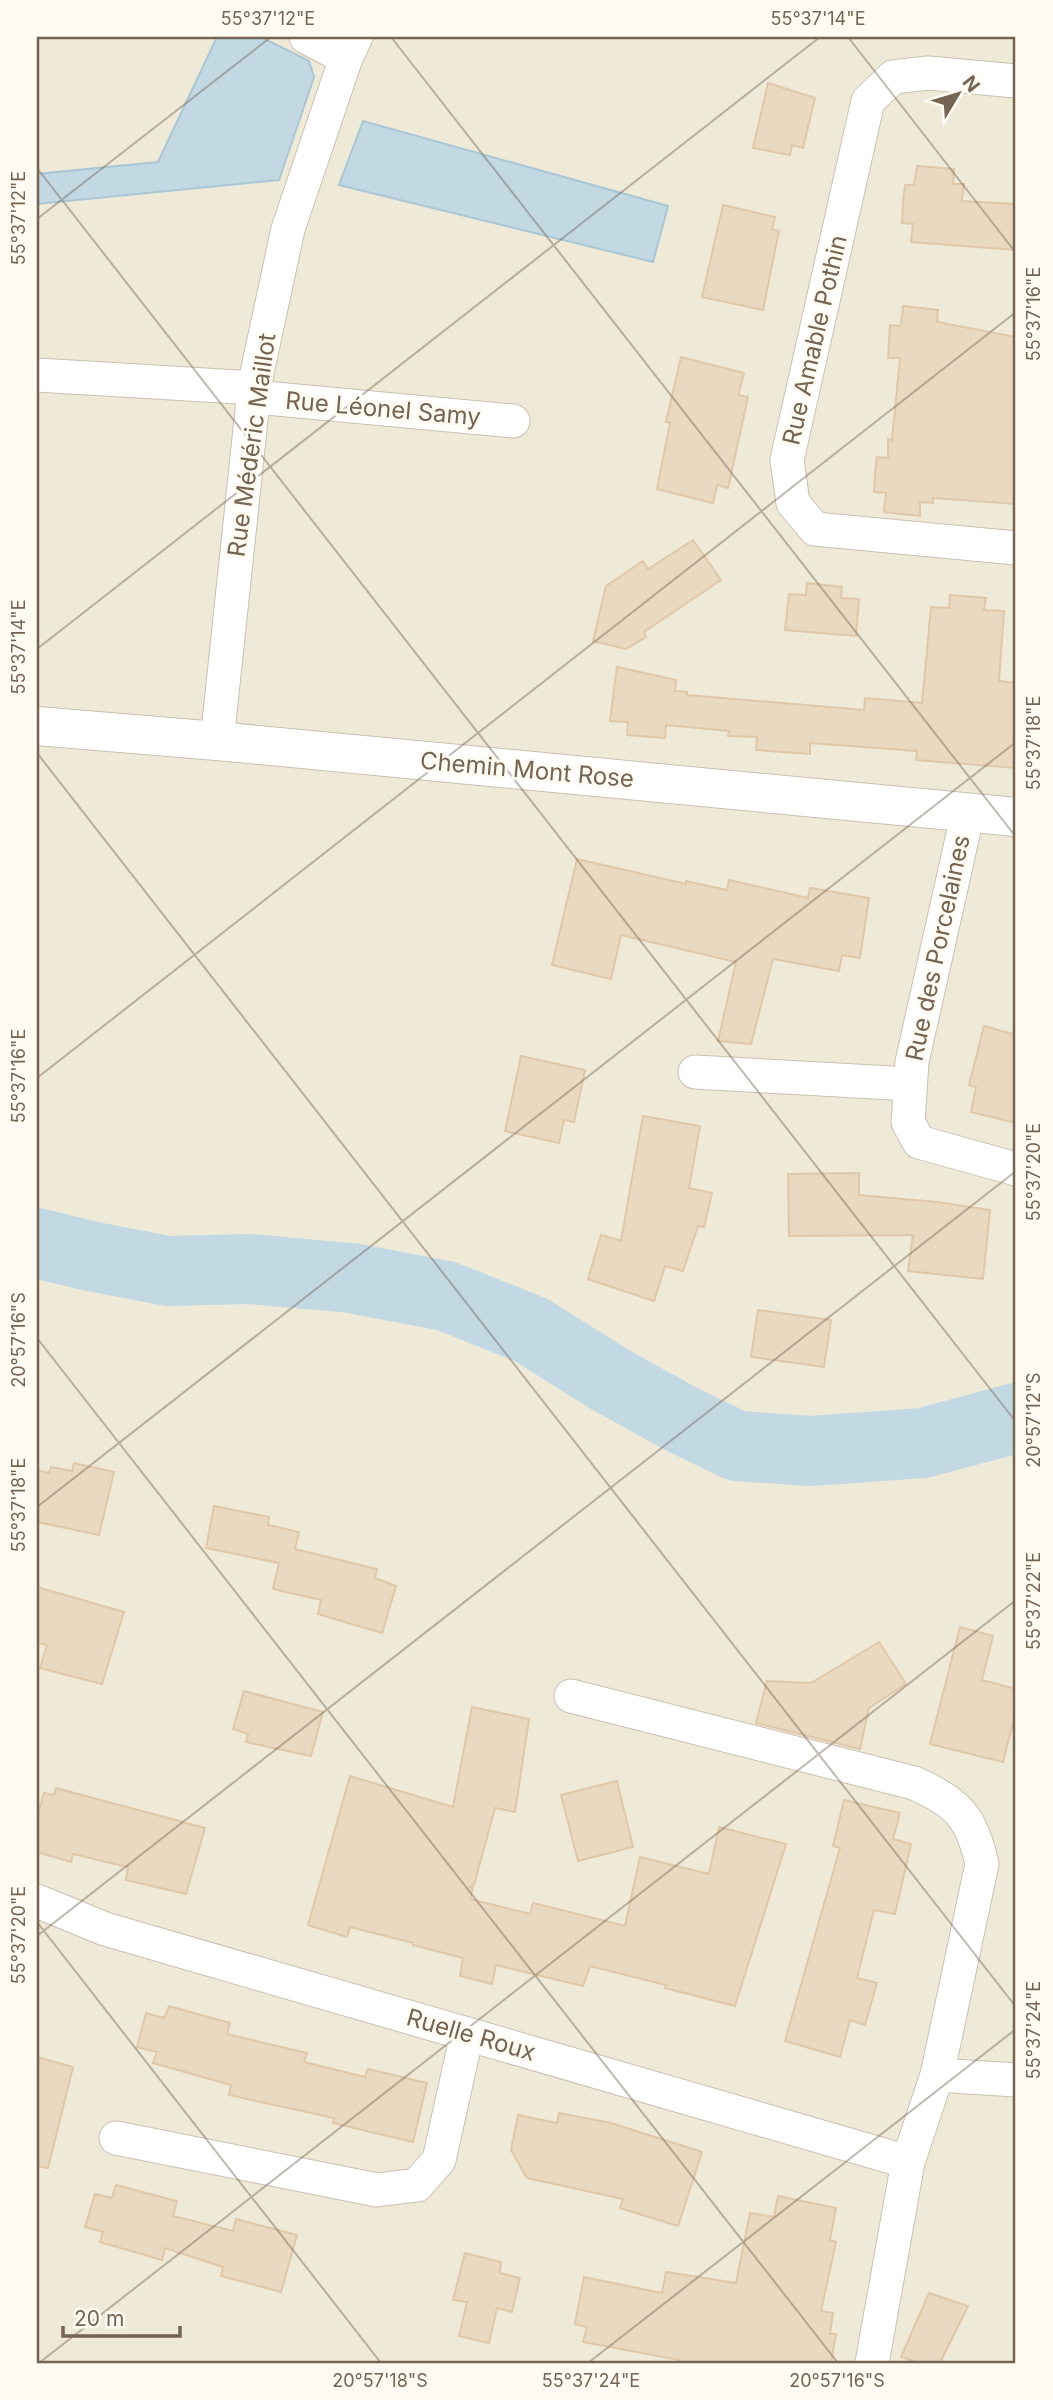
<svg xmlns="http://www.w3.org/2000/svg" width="1053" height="2400" viewBox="0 0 1053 2400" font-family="Inter,sans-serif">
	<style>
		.residential { fill: #efe9d8 }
		.water { fill: #c2d9e4; stroke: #a9c6d4; stroke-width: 2 }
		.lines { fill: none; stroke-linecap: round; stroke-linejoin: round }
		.river { stroke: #c2d9e4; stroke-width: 70 }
		.building { fill: #e9d9c1; stroke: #dfc7a8; stroke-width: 2 }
		.minor-casing { stroke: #cbc0b0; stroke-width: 35 }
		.tertiary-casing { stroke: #cbc0b0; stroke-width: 40 }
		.minor { stroke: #fff; stroke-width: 33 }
		.tertiary { stroke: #fff; stroke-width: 38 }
		.ticks { fill: none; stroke: #756451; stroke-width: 2; stroke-opacity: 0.45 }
		.labels { text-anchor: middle; stroke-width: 6; stroke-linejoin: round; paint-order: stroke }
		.street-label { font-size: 24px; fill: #756451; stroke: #fefbf3 }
		.neatline { fill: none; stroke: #756451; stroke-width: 2.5 }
		.ticks-label { font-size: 18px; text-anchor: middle; fill: #756451 }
	</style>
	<rect width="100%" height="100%" fill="#fbf8ec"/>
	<path class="residential" d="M 37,37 L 1016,37 L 1016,2363 L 37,2363 Z"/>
	<path class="water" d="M 217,37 L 261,37 L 309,61 L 314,77 L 279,180 L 37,204 L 37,174 L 158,162 Z
		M 363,121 L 668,206 L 653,262 L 339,185 Z"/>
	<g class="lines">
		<path class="river" d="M 37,1243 L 90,1256 L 168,1271 L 249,1269 L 351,1278 L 446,1296 L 531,1330 L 609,1379 L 683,1420 L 737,1446 L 811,1451 L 923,1443 L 1016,1418"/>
	</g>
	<path class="building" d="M 768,83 L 815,98 L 803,148 L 792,145 L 790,155 L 753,148 Z
		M 917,166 L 954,169 L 953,184 L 964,184 L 962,201 L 1016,204 L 1016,250 L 911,242 L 913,224 L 902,223 L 903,203 L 905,185 L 914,185 Z
		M 723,205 L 775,217 L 772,229 L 779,231 L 763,310 L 702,297 Z
		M 903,306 L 938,310 L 937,322 L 1016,337 L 1016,504 L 933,498 L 933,503 L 920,502 L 920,516 L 884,512 L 886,493 L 874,492 L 875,473 L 877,457 L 888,458 L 888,439 L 892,440 L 900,358 L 888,358 L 890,325 L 901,326 Z
		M 681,357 L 744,373 L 738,395 L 748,397 L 728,488 L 717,485 L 713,503 L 657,489 L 670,423 L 666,422 Z
		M 693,540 L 721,580 L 644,632 L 646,637 L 626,649 L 593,641 L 606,586 L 643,561 L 648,569 Z
		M 807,583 L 842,587 L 841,598 L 859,599 L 856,636 L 785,630 L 789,594 L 806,595 Z
		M 950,595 L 986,598 L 984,610 L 1004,611 L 999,681 L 1016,683 L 1016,768 L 916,760 L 917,751 L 810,743 L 810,754 L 756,750 L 757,737 L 728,736 L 729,731 L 666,725 L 665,738 L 627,735 L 628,722 L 610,721 L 617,667 L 676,680 L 675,691 L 687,692 L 687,695 L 864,710 L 865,698 L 922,703 L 931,607 L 949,608 Z
		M 577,859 L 686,884 L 686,881 L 727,890 L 729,880 L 808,898 L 810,888 L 869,898 L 860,958 L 842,955 L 839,971 L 773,959 L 751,1044 L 718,1041 L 736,962 L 621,935 L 611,979 L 552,965 Z
		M 984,1026 L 1016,1035 L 1016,1123 L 971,1112 L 976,1087 L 969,1085 Z
		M 521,1056 L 585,1070 L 574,1122 L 564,1120 L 559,1143 L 505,1131 Z
		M 643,1116 L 700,1126 L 689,1188 L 712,1193 L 704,1227 L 698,1226 L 683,1271 L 665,1266 L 654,1301 L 588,1279 L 601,1235 L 621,1241 Z
		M 859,1173 L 859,1195 L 937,1202 L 990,1210 L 983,1279 L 908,1271 L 913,1235 L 789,1236 L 788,1174 Z
		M 758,1310 L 831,1320 L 824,1367 L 751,1357 Z
		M 74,1463 L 114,1472 L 99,1535 L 37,1522 L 37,1470 L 49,1473 L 51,1467 L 72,1471 Z
		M 214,1506 L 269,1517 L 268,1525 L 299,1532 L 295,1549 L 377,1569 L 375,1578 L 396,1586 L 382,1633 L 318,1614 L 321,1600 L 273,1589 L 279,1563 L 206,1548 Z
		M 37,1587 L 124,1612 L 102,1684 L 40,1668 L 47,1645 L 37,1643 Z
		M 960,1627 L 993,1636 L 982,1680 L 1016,1689 L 1016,1710 L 1003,1762 L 930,1744 Z
		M 879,1642 L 906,1684 L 869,1708 L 860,1749 L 756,1723 L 767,1681 L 811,1683 Z
		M 244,1691 L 323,1712 L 311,1756 L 246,1742 L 248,1734 L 233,1729 Z
		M 472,1707 L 529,1719 L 515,1812 L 495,1808 L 474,1885 L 470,1887 L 473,1888 L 470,1899 L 530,1914 L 533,1903 L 625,1926 L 640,1857 L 709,1874 L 719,1827 L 786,1844 L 735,2006 L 665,1988 L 666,1985 L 590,1966 L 583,1986 L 496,1965 L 492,1984 L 460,1976 L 463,1958 L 413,1945 L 413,1943 L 350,1927 L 347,1937 L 308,1925 L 350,1776 L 453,1807 Z
		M 617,1781 L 633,1847 L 578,1861 L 561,1795 Z
		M 56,1788 L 205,1828 L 186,1894 L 126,1880 L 128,1867 L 73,1854 L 71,1862 L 37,1852 L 37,1818 L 44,1793 L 54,1795 Z
		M 844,1800 L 900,1813 L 893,1839 L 911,1844 L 895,1914 L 874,1910 L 857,1978 L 877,1983 L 865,2025 L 850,2020 L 840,2057 L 785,2041 L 840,1848 L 833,1846 Z
		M 169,2006 L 230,2023 L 227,2034 L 307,2053 L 304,2062 L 365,2077 L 368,2069 L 427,2083 L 413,2142 L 333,2123 L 334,2118 L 229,2095 L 231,2085 L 153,2063 L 157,2052 L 137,2047 L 146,2013 L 164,2018 Z
		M 37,2057 L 73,2067 L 48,2168 L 37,2166 Z
		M 559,2113 L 611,2123 L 702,2152 L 678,2226 L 620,2208 L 623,2199 L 527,2178 L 511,2150 L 518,2115 L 557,2123 Z
		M 116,2185 L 177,2201 L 173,2216 L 233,2231 L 236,2219 L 297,2235 L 281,2292 L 221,2276 L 223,2267 L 165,2248 L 162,2260 L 100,2242 L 103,2232 L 85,2227 L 95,2194 L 112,2198 Z
		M 778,2196 L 836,2208 L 830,2240 L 836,2242 L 821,2311 L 833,2313 L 830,2334 L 836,2334 L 831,2363 L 680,2363 L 680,2360 L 583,2342 L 587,2327 L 575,2324 L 584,2277 L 662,2293 L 666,2272 L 736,2283 L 750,2213 L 774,2217 Z
		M 465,2253 L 501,2262 L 500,2273 L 520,2278 L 512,2312 L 497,2308 L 489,2343 L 459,2336 L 467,2302 L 453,2300 Z
		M 929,2293 L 968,2306 L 940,2363 L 919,2363 L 901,2357 Z"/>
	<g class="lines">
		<g class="minor-casing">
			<path id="minor" d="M 306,37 L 346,58
				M 1016,81 L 928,73 L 893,77 L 868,101 L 787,460 L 793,503 L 815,529 L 1016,548
				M 37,375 L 255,388
				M 254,397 L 513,421
				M 217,741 L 255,382 L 288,229 L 346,58 L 356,37
				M 968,812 L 912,1062 L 908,1122 L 919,1142 L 1016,1169
				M 695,1072 L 910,1084
				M 571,1696 L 914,1783 C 958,1802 972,1818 982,1864 L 937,2075 L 908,2162 L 872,2363
				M 37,1901 L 105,1929 L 908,2162
				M 937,2075 L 1016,2080
				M 116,2138 L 377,2190 L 417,2185 L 439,2160 L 467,2034"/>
		</g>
		<g class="tertiary-casing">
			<path id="tertiary" d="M 37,726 L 217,741 L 1016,817"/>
		</g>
		<use href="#minor" class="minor"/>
		<use href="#tertiary" class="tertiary"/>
	</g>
	<path class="ticks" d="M 391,37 L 1016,837M 848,37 L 1016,253M 37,168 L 1016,1422M 37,219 L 271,37M 37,649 L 820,37M 37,753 L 1016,2007M 37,1078 L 1016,312M 37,1338 L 838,2363M 37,1507 L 1016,742M 37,1922 L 381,2363M 37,1936 L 1016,1171M 39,2363 L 1016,1600M 588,2363 L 1016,2029"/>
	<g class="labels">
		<g class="street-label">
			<text transform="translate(815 340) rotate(-77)" y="8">Rue Amable Pothin</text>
			<text transform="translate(383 409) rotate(5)" y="8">Rue Léonel Samy</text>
			<text transform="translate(252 445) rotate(-82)" y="8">Rue Médéric Maillot</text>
			<text transform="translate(527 770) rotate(5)" y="8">Chemin Mont Rose</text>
			<text transform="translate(938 948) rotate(-78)" y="8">Rue des Porcelaines</text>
			<text transform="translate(471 2035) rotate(16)" y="8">Ruelle Roux</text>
		</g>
	</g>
	<rect width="1053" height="2400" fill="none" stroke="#fefbf3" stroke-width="77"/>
	<g transform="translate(958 94) rotate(52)" stroke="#fefbf3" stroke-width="5" paint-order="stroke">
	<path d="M0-5L12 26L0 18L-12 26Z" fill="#756451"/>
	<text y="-10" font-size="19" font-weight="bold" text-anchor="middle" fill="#756451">N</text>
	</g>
	<path d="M63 2326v10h117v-10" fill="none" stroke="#756451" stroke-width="3.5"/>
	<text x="74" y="2326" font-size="21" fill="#756451" stroke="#fefbf3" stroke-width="5" paint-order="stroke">20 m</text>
	<rect x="38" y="38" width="976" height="2324" class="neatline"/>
	<g class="ticks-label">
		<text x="268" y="25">55°37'12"E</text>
		<text x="818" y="25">55°37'14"E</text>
		<text transform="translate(19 218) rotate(-90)" y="6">55°37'12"E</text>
		<text transform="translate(1034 314) rotate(-90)" y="6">55°37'16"E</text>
		<text transform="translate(19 647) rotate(-90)" y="6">55°37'14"E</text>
		<text transform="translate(1034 743) rotate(-90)" y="6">55°37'18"E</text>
		<text transform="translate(19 1076) rotate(-90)" y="6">55°37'16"E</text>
		<text transform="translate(1034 1172) rotate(-90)" y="6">55°37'20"E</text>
		<text transform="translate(19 1340) rotate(-90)" y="6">20°57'16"S</text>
		<text transform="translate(1034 1420) rotate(-90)" y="6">20°57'12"S</text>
		<text transform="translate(19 1505) rotate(-90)" y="6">55°37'18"E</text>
		<text transform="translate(1034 1601) rotate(-90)" y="6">55°37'22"E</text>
		<text transform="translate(19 1935) rotate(-90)" y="6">55°37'20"E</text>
		<text transform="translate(1034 2030) rotate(-90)" y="6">55°37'24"E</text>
		<text x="380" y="2387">20°57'18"S</text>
		<text x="591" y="2387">55°37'24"E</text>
		<text x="837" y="2387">20°57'16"S</text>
	</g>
</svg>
